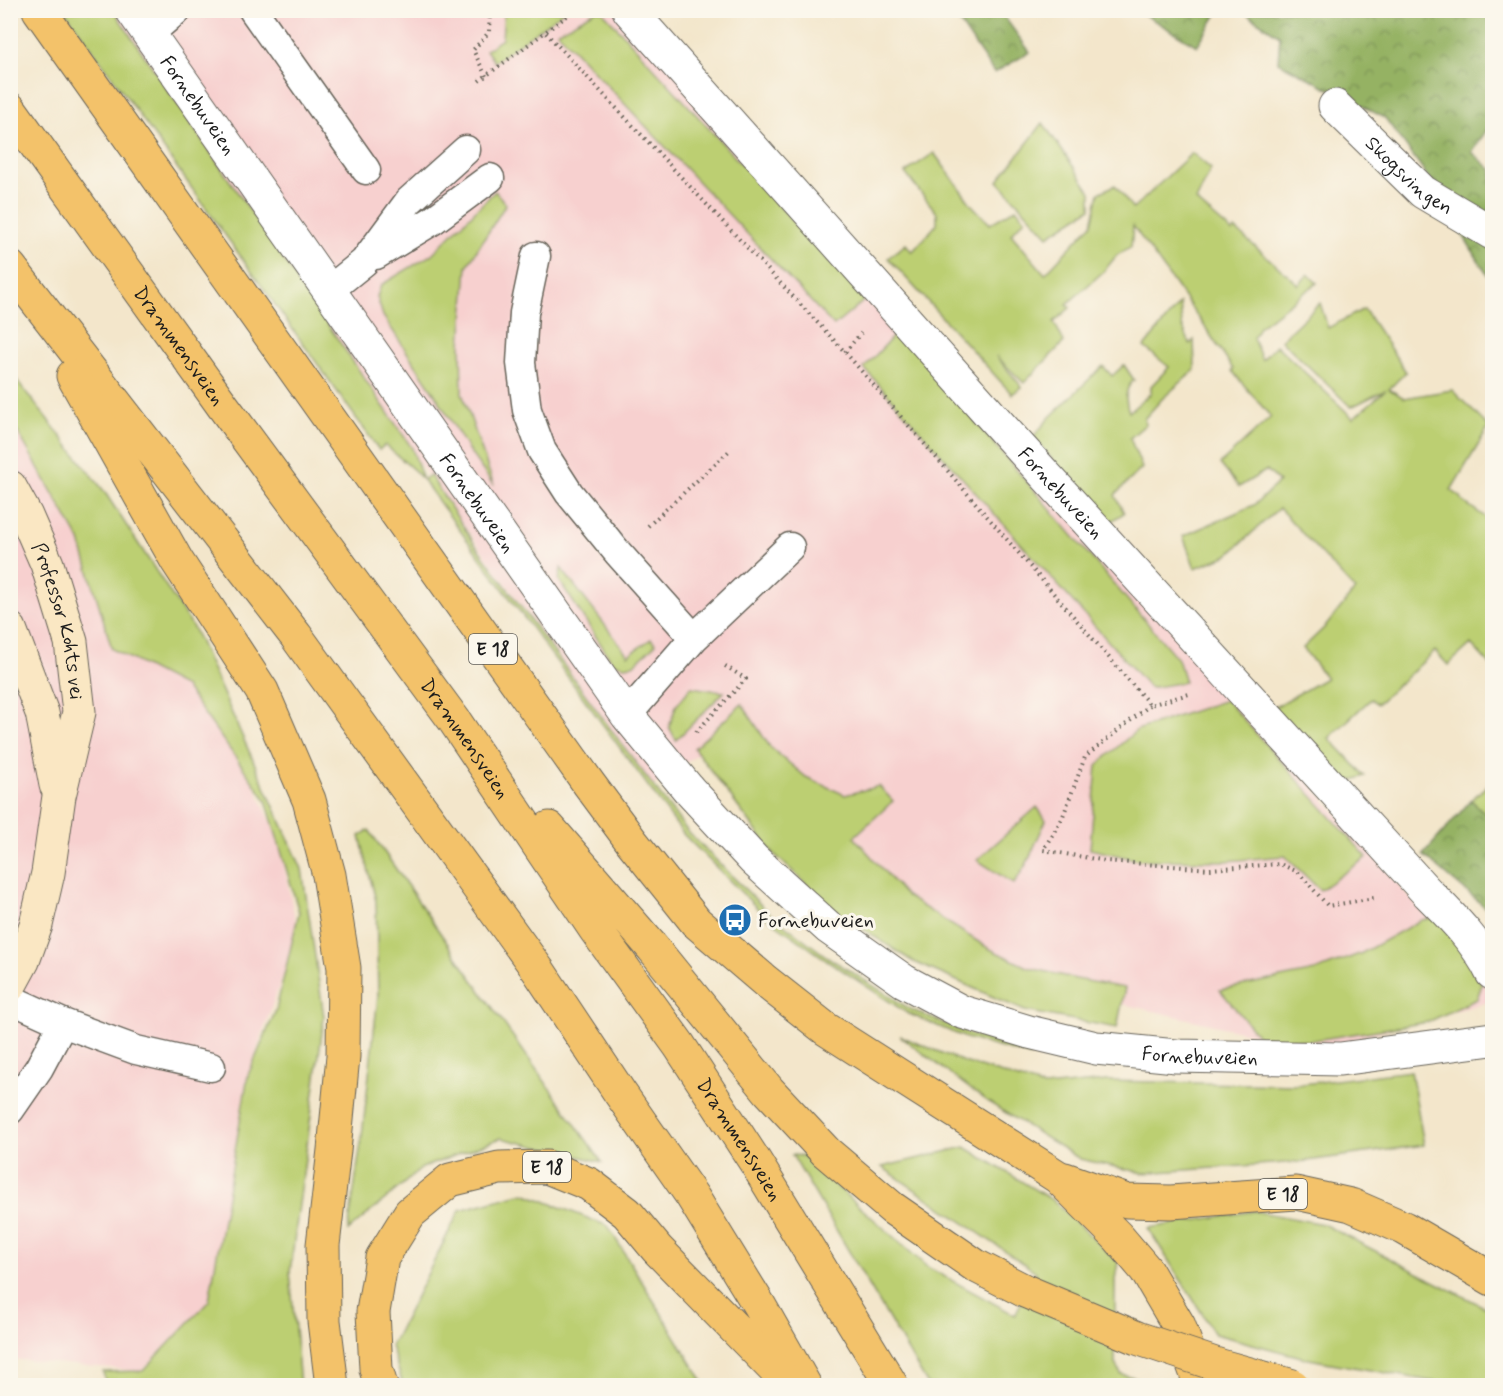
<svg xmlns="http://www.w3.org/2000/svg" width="1503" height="1396" viewBox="0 0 1503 1396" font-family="Mynerve,sans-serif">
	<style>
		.built { fill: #f7d0cf }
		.green { fill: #bccf72; stroke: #6c7647; stroke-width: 1.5 }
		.forest { fill: url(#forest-crowns); stroke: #586740; stroke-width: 1.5 }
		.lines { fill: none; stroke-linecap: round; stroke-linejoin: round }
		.service-casing { stroke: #676359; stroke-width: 31 }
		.minor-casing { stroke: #676359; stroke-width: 35 }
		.secondary-casing { stroke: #676359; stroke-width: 35 }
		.trunk-casing { stroke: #676359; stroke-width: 35 }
		.path { stroke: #676359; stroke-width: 4; stroke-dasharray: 1.5 4.5; stroke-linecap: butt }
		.service { stroke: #fff; stroke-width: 28 }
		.minor { stroke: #fff; stroke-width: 33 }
		.secondary { stroke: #fae7c3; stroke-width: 33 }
		.trunk { stroke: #f3c26a; stroke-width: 33 }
		.trunk-bridge-casing { stroke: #676359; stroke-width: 35; stroke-linecap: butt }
		.trunk-bridge { stroke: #f3c26a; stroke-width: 33 }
		.labels { text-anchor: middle; stroke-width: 6; stroke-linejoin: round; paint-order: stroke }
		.shield { fill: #fbf7ec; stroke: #5f5e5a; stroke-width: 1.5 }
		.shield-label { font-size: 18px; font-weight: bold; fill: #1c1c1c }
		.street-label { font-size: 20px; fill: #1c1c1c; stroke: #fbf7ec }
		.poi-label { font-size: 20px; fill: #1c1c1c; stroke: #fbf7ec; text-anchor: start }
	</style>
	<defs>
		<pattern id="forest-crowns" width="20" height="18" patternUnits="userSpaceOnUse" patternTransform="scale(1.5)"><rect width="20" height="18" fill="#95b264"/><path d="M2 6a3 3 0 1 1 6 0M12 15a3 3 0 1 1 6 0" fill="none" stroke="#799052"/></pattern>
	</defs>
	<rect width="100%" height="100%" fill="#fbf7ec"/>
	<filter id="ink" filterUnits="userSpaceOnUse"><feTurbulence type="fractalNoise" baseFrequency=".0167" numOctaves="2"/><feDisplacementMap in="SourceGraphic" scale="12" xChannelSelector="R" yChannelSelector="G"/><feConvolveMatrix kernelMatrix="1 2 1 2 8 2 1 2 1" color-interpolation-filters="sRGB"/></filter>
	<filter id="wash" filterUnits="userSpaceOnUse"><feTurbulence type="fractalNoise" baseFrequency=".008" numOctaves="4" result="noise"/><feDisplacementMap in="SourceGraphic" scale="24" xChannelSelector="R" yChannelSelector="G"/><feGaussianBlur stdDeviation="1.35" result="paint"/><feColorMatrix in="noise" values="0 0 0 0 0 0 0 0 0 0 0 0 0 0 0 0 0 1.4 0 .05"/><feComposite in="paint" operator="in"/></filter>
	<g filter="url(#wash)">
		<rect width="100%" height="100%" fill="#f3e6cb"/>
		<path class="built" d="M 103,11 L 646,11 L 1192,648 L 1492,992 L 1492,1001 L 1319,1049 L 1092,997 L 864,908 L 721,738 L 653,786 L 406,446 Z
			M 10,402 L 166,589 L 278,838 L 298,932 L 246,1081 L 209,1301 L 141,1371 L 11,1359 Z"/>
		<path class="green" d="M 597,10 L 602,11 L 865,300 L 834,326 L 557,32 Z
			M 65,11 L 114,11 L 412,448 L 423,480 L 430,475 L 474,543 L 618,739 L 688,832 L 770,914 L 826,956 L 910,1009 L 969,1034 L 1033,1053 L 1030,1056 L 966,1038 L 907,1013 L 825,959 L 766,917 L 684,835 L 423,480 L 415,471 L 385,445 L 379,450 Z
			M 504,11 L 504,10 L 564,11 L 494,62 L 486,50 L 502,39 Z
			M 1043,123 L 1091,192 L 1091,208 L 1048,236 L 998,181 Z
			M 934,153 L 971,204 L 990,224 L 1016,208 L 1025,219 L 1011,234 L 1045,274 L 1092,224 L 1099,193 L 1115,185 L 1133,209 L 1192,153 L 1211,169 L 1196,201 L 1232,232 L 1235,229 L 1299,285 L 1308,274 L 1317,283 L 1259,327 L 1253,338 L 1262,360 L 1276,345 L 1353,418 L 1386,390 L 1351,407 L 1281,340 L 1320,303 L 1328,328 L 1364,309 L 1406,372 L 1389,389 L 1404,398 L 1452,390 L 1489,427 L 1451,490 L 1462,498 L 1461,500 L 1492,522 L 1492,667 L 1471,644 L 1448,665 L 1435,651 L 1377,704 L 1371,699 L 1329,738 L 1365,776 L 1340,785 L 1268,711 L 1326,678 L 1303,648 L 1326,626 L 1355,590 L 1279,508 L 1228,555 L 1195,568 L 1183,536 L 1254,505 L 1279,482 L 1267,470 L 1239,487 L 1220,464 L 1271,417 L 1232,371 L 1233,369 L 1201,321 L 1133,226 L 1131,247 L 1117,255 L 1104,271 L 1067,304 L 1070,308 L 1054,322 L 1064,342 L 1024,383 L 996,356 L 1022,387 L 1012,394 L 888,258 L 906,244 L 912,252 L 937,224 L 937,213 L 905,173 Z
			M 495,191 L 506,204 L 467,266 L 461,346 L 462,393 L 494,486 L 469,451 L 436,396 L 383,316 L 377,297 L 381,285 L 431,255 Z
			M 1180,303 L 1182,325 L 1190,344 L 1194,340 L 1195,370 L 1162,399 L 1144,419 L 1146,424 L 1130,438 L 1142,468 L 1115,495 L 1124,513 L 1107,524 L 1033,437 L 1050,417 L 1103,366 L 1112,376 L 1124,365 L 1134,380 C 1124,389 1125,400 1129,412 L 1151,393 L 1151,386 L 1169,367 L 1144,347 Z
			M 898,331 L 1178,659 L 1185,682 L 1150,688 L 864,368 Z
			M 15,378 L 104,491 L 194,629 L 302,869 L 324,1017 L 290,1272 L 300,1385 L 106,1385 L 103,1372 L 143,1371 L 209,1301 L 248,1075 L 276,1010 L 299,912 L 266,800 L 185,687 L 112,649 L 80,541 L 11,420 L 11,382 Z
			M 561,568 L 628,655 L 651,639 L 656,644 L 633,665 L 624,666 L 613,663 L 559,580 Z
			M 691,687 L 724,692 L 676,740 L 669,727 L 676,706 Z
			M 1226,700 L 1367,857 L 1320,890 L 1285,856 L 1226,861 L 1138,860 L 1090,849 L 1097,765 L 1137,730 Z
			M 742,704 L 770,747 L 806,777 L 845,795 L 879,786 L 893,801 L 854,837 L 906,896 L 988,948 L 1027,967 L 1076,979 L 1125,988 L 1117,1028 L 1025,1011 L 912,961 L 835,911 L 772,852 L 694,748 Z
			M 1492,781 L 1492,820 L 1471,800 Z
			M 1037,807 L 1046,820 L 1027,863 L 1014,884 L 977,860 Z
			M 369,830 L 463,966 L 602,1162 L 501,1138 L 422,1168 L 348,1231 L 362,1136 L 378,996 L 376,901 L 360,836 Z
			M 1442,917 L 1482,984 L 1477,999 L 1428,1022 L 1309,1041 L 1259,1037 L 1220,990 L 1315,971 L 1362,953 L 1421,920 Z
			M 900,1036 L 964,1062 L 1044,1087 L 1107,1081 L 1294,1085 L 1411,1071 L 1424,1145 L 1299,1162 L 1143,1173 L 1080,1159 L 985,1100 Z
			M 965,1147 L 1054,1201 L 1118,1262 L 1115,1279 L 1115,1364 L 1121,1374 L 1164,1385 L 928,1385 L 792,1155 L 803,1156 L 927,1267 L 1015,1315 L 1036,1272 L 882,1167 Z
			M 524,1193 L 608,1226 L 705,1385 L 403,1385 L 391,1346 L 460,1210 Z
			M 1254,1211 L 1323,1224 L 1492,1311 L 1492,1385 L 1453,1385 L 1309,1359 L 1215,1334 L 1148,1228 Z"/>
		<path class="forest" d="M 952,11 L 1000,11 L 1030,52 L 994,73 Z
			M 1138,11 L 1219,11 L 1197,46 Z
			M 1242,11 L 1492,11 L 1492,122 L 1472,152 L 1492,170 L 1492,280 L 1491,281 L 1422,168 L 1385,118 L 1278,62 L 1280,36 Z
			M 1471,800 L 1492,820 L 1492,913 L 1423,855 Z"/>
	</g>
	<g filter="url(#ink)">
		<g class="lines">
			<g class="service-casing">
				<path id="service" d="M 253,10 L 366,170
					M 148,35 L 177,10
					M 376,255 L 432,221 L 490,178
					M 536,256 L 524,313 L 521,363 L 527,410 L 542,451 L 569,493 L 618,553 L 694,638
					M 328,291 L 364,262 L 409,201 L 466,150
					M 627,715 L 694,638 L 790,547
					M 10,999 L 63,1023 L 136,1050 L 211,1067
					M 10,1110 L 39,1068 L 63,1023"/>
			</g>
			<g class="minor-casing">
				<g id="minor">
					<path id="s1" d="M 132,10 L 627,715 L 690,791 L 754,860 L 829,928 L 904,981 L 962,1012 L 1029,1032 L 1096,1048 L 1176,1056 L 1340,1059 L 1492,1039"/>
					<path id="s2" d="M 629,10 L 1005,431 L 1425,890 C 1451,916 1476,940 1492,973"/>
					<path id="s3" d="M 1335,106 L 1423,192 L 1492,233"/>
				</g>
			</g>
			<g class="secondary-casing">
				<g id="secondary">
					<path id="s4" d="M 10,487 L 26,516 L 47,564 L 71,642 L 79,712 L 59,796 L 48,873 L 36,925 L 23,961 L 10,985"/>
					<path d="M 10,629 L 42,713 L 56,785"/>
				</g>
			</g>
			<g class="trunk-casing">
				<g id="trunk">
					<path d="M 39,10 L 589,784 L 632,842 L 696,922 L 765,981 L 826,1029 L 1058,1177 L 1118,1237 L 1146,1270 L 1179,1326 L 1201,1386"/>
					<path id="s5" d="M 10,109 L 223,406 L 454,720 L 595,929 L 679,1045 L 756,1163 L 892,1386"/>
					<path d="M 10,267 L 296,636 L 538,970 L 620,1093 L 692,1196 L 759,1305 L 805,1386"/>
					<path d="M 73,376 L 177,561 L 262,691 L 309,800 L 329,875 L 344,968 L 343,1056 L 334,1150 L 323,1245 L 324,1321 L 332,1386"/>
					<path d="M 549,828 L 653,948 L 769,1091 L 826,1152 L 892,1208 L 976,1266 L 1025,1291"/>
					<path d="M 1065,1179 L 1127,1201 L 1171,1202 L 1296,1193 L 1351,1205 L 1404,1228 L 1492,1279"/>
					<path d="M 381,1386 L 376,1369 L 373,1312 L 382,1258 L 410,1213 L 450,1180 L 499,1168 L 547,1167 L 589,1184 L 627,1213 L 657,1249 L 791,1386"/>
				</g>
			</g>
			<path class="path" d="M 546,33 L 845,352 L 1150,705 L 1189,694
				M 486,76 L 473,50 L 489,32 L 490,10
				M 479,81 L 575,10
				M 845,352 L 861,333
				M 648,526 L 729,451
				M 1150,705 L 1085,757 L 1062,819 L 1043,850 L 1106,861 L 1210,869 L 1280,864 L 1298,872 L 1328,906 L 1374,898
				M 696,732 L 746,679 L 722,664"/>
			<use href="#service" class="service"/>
			<use href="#minor" class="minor"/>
			<use href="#secondary" class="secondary"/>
			<use href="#trunk" class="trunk"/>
			<g class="trunk-bridge-casing">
				<path id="trunk-bridge" d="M 1025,1291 L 1137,1338 L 1221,1366 L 1293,1386"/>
			</g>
			<use href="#trunk-bridge" class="trunk-bridge"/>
		</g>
	</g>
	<defs>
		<g id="bus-disc" transform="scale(1.725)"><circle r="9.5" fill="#1f6fb2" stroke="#fbf7ec"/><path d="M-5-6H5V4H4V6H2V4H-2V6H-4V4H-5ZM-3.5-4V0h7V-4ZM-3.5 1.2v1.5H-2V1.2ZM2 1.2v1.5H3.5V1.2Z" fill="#fff"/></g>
	</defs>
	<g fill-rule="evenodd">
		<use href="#bus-disc" x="735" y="920"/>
	</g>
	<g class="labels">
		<g class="shield">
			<rect x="469" y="634" width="48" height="30" rx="4.5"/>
			<rect x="523" y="1152" width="48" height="30" rx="4.5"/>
			<rect x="1259" y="1179" width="48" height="30" rx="4.5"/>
		</g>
		<g class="shield-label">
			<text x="493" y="655">E 18</text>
			<text x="547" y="1173">E 18</text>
			<text x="1283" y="1200">E 18</text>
		</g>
		<g class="street-label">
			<text dy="7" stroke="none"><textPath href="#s1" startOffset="116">Fornebuveien</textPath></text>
			<text dy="7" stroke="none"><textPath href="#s3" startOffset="102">Skogsvingen</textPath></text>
			<text dy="7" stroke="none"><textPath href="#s5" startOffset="291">Drammensveien</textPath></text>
			<text dy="7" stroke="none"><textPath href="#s2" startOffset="648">Fornebuveien</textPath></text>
			<text dy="7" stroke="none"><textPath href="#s1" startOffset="602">Fornebuveien</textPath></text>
			<text dy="7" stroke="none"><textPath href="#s4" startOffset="144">Professor Kohts vei</textPath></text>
			<text dy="7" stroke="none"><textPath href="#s5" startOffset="777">Drammensveien</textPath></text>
			<text dy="7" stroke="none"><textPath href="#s1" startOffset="1556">Fornebuveien</textPath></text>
			<text dy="7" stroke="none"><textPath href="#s5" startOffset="1263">Drammensveien</textPath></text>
		</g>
		<g class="poi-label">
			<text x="758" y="927">Fornebuveien</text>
		</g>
	</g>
	<rect width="1503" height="1396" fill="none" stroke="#fbf7ec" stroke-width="36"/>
</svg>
